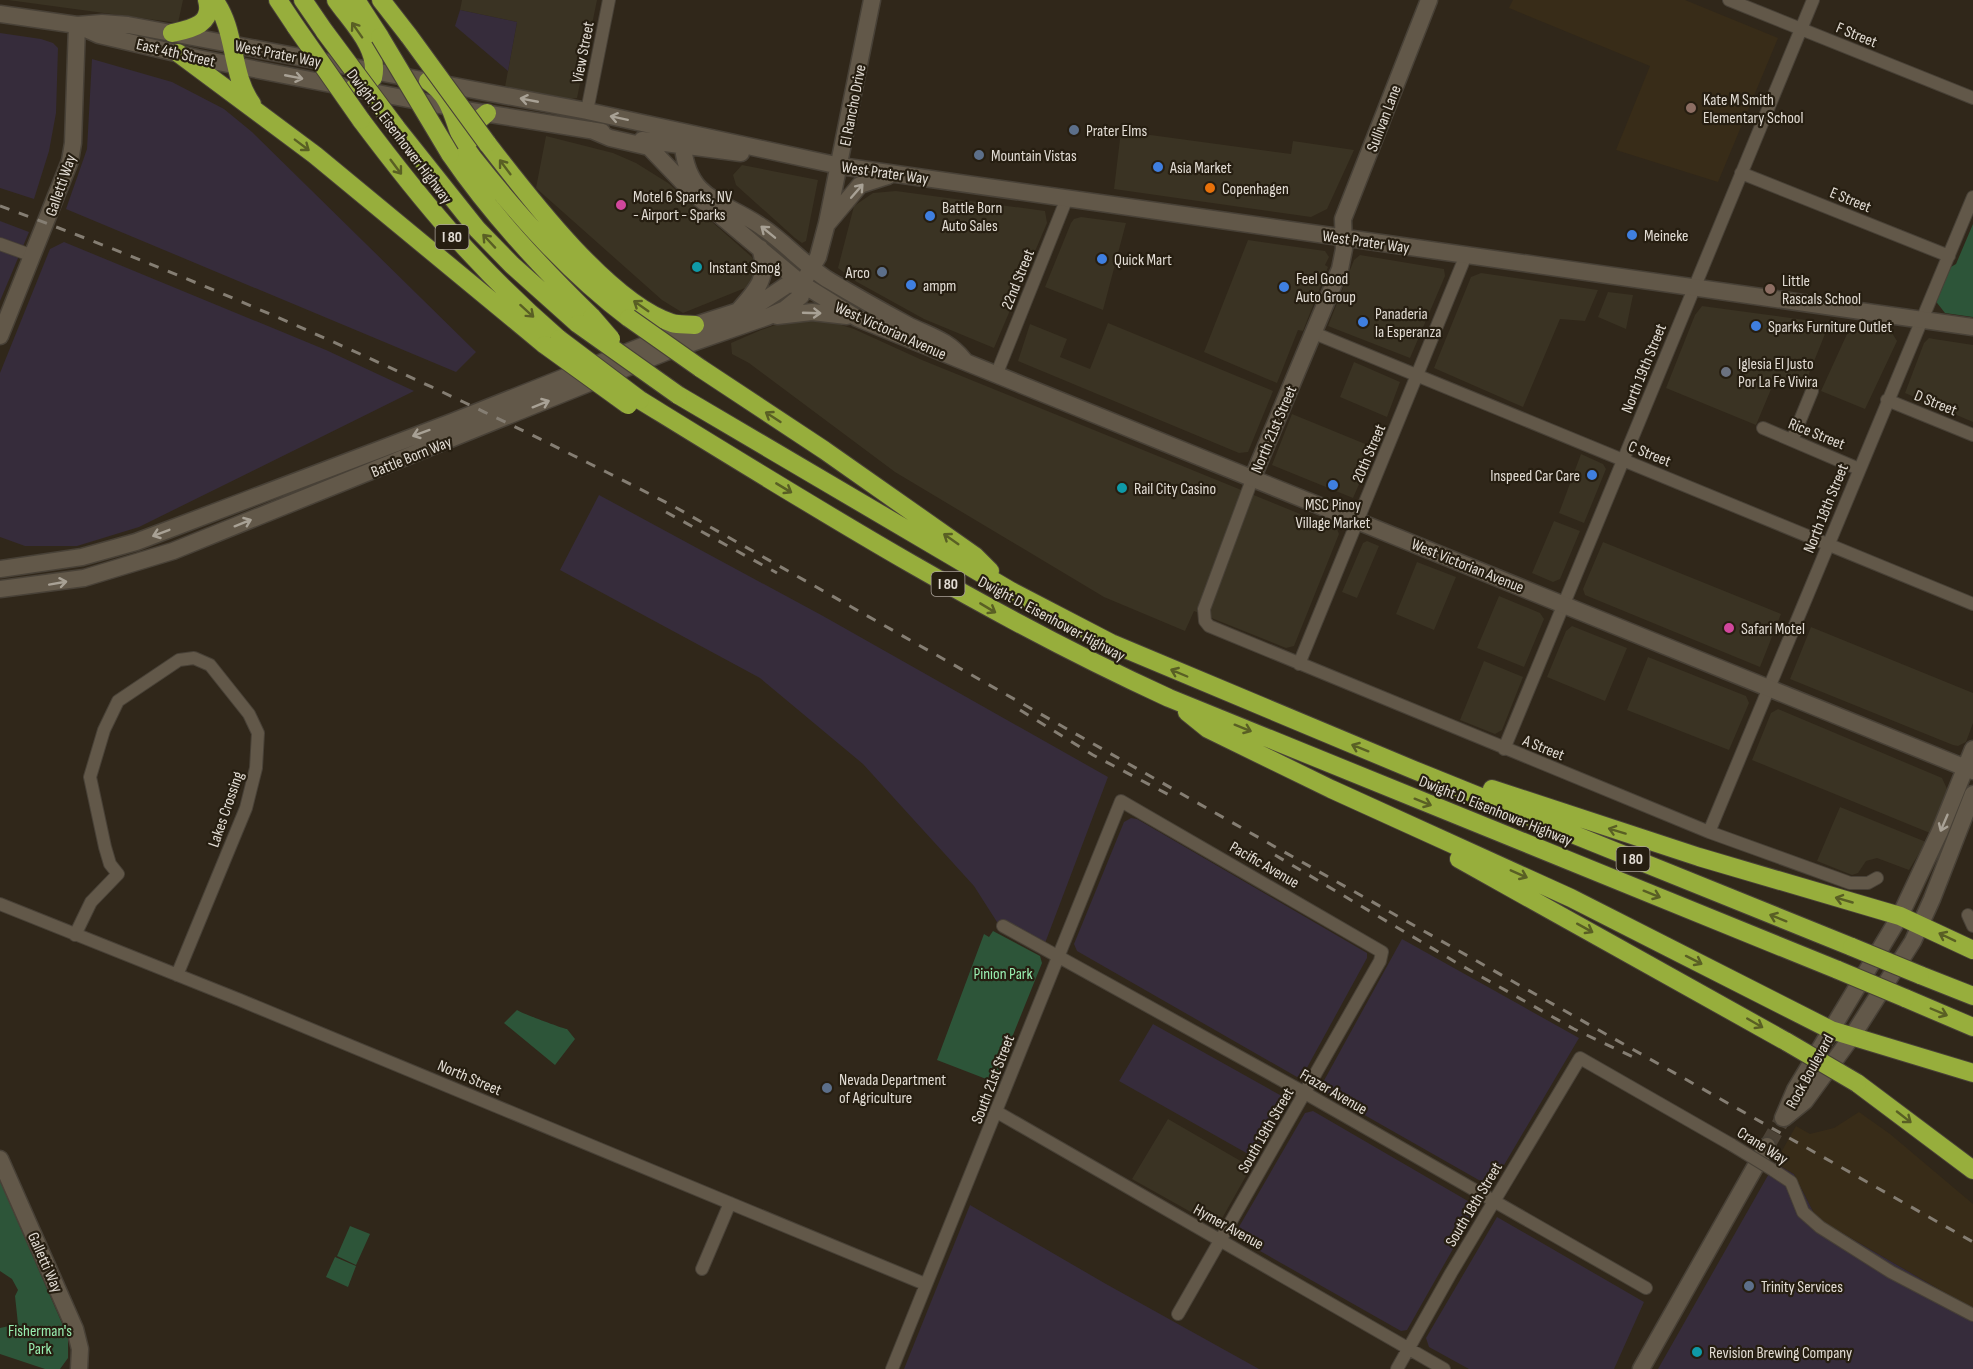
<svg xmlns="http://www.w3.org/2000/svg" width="1973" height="1369" viewBox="0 0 1973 1369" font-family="'Sofia Sans Condensed',sans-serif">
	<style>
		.commercial { fill: #3a3323 }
		.industrial { fill: #362c3b }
		.built { fill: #382c18 }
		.green { fill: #2d5539 }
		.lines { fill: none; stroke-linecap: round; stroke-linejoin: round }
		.secondary-tunnel { stroke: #4b4236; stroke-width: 16; stroke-dasharray: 16 8; stroke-linecap: butt }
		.street-casing { stroke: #484137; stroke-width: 14 }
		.secondary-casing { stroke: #484137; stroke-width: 19 }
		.highway-casing { stroke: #484137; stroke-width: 20 }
		.street { stroke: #625849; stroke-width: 12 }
		.secondary { stroke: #625849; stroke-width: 16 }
		.highway { stroke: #97ae3c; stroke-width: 18 }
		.rail { stroke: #857e73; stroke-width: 3; stroke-dasharray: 10 10; stroke-linecap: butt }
		.street-bridge-casing { stroke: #484137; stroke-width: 14; stroke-linecap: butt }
		.highway-bridge-casing { stroke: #484137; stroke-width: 20; stroke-linecap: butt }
		.street-bridge { stroke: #625849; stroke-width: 12 }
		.highway-bridge { stroke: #97ae3c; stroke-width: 18 }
		.oneway { stroke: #595f24 }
		.oneway2 { stroke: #a8a195 }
		.education-dot { fill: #8d6e63; stroke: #261e11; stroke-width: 2 }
		.service-dot { fill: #5c6f8a; stroke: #261e11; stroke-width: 2 }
		.shop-dot { fill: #3f7fe0; stroke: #261e11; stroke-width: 2 }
		.food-dot { fill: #e8710a; stroke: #261e11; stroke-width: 2 }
		.hotel-dot { fill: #d1479c; stroke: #261e11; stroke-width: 2 }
		.culture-dot { fill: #0f9aa8; stroke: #261e11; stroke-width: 2 }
		.worship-dot { fill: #6b7280; stroke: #261e11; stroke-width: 2 }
		.labels { text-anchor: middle; stroke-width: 4.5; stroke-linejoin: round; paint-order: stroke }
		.shield { fill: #261e11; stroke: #aaa39a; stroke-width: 1.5 }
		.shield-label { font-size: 15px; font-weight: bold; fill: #e2dcd4 }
		.street-label { font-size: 16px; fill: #e2dcd4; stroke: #261e11 }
		.poi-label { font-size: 16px; fill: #e2dcd4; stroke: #261e11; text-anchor: start }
		.park-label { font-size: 16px; fill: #98eeb0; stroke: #261e11 }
	</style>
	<rect width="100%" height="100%" fill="#30271a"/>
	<path class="commercial" d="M 8,0 L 183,0 L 178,23 Z
		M 462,0 L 597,0 L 577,98 L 571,99 L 505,87 L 517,22 L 460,10 Z
		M 1121,131 L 1291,154 L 1293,141 L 1354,150 L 1327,209 L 1311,217 L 1114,189 Z
		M 546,136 L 613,153 L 636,163 L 668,183 L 754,259 L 757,270 L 750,286 L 683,313 L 662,300 L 536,188 Z
		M 742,165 L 818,180 L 806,241 L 802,243 L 795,238 L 736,185 L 733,175 Z
		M 896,191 L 1045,211 L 1047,223 L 994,348 L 924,319 L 857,282 L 838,268 L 854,206 L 873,193 Z
		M 1081,217 L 1126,223 L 1103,310 L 1045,287 L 1071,223 L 1074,219 Z
		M 1248,240 L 1325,251 L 1329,257 L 1325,265 L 1328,267 L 1303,331 L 1298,330 L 1277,383 L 1204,352 Z
		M 1360,255 L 1444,269 L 1445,276 L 1410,358 L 1328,326 L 1354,260 Z
		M 1481,273 L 1598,290 L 1585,321 L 1560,319 L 1523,407 L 1434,368 L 1471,277 Z
		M 1608,292 L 1633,295 L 1626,329 L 1598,317 Z
		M 1702,306 L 1827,323 L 1827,329 L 1804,386 L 1777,375 L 1756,425 L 1666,388 L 1695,315 Z
		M 812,320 L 829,321 L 854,329 L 922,360 L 1337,529 L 1339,534 L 1294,646 L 1286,648 L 1194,611 L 1185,631 L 1104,597 L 895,472 L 749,363 L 732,354 L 731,343 L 761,330 L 778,324 Z
		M 1108,323 L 1273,391 L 1248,452 L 1239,453 L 1018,361 L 1030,324 L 1067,339 L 1060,357 L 1090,369 Z
		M 1856,329 L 1892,333 L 1897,341 L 1865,409 L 1821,391 L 1847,334 Z
		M 1934,339 L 1973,345 L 1973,422 L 1905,393 L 1924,343 L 1929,338 Z
		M 1354,362 L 1400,382 L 1387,417 L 1340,397 Z
		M 1292,414 L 1375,448 L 1353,498 L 1272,465 Z
		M 1581,454 L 1603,464 L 1606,469 L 1584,523 L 1559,513 Z
		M 1554,521 L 1580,531 L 1560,579 L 1553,582 L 1532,573 Z
		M 1367,541 L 1379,546 L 1357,598 L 1342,592 L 1363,543 Z
		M 1603,542 L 1781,614 L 1760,667 L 1585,595 L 1583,589 Z
		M 1417,562 L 1456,577 L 1434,630 L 1396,614 Z
		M 1499,596 L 1540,613 L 1544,619 L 1524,667 L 1477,648 Z
		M 1572,626 L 1627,648 L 1605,701 L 1547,677 L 1566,631 Z
		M 1811,627 L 1973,693 L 1973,723 L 1966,742 L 1958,746 L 1953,745 L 1790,679 Z
		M 1648,657 L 1746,696 L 1749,703 L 1729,750 L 1627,710 Z
		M 1484,661 L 1523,677 L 1502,730 L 1495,734 L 1460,720 Z
		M 1778,709 L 1942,778 L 1948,791 L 1930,833 L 1752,760 L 1771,713 Z
		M 1840,807 L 1926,842 L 1909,870 L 1877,858 L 1866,861 L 1858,873 L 1852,875 L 1817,861 Z
		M 1168,1119 L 1251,1167 L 1220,1222 L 1214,1225 L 1132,1179 Z"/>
	<path class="industrial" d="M 460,10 L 517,22 L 508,71 L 455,26 Z
		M 0,33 L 41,39 L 53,43 L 58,48 L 56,113 L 49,151 L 34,199 L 0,188 Z
		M 92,59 L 172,82 L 224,109 L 252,132 L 476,352 L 456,372 L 66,209 L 87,149 Z
		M 0,221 L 29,232 L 0,301 Z
		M 64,242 L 326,350 L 414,391 L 139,527 L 77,546 L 25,546 L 0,537 L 0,373 L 50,249 Z
		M 599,495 L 823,616 L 1108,777 L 1042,951 L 997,922 L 974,886 L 863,764 L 760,678 L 560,570 Z
		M 1131,818 L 1137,819 L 1367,953 L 1367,958 L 1303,1075 L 1297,1077 L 1077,951 L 1074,944 L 1124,822 Z
		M 1402,939 L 1579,1038 L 1494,1182 L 1484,1183 L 1324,1092 L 1321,1086 Z
		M 1153,1024 L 1289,1100 L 1257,1159 L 1119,1081 Z
		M 1313,1111 L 1473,1204 L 1475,1210 L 1407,1330 L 1401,1331 L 1237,1238 L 1236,1232 L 1305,1113 Z
		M 1775,1163 L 1794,1174 L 1814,1213 L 1825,1223 L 1973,1309 L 1973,1369 L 1658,1369 Z
		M 970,1205 L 1106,1284 L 1259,1369 L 904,1369 Z
		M 1497,1217 L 1644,1302 L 1614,1369 L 1469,1369 L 1429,1347 L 1426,1338 Z"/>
	<path class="built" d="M 1513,0 L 1685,0 L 1778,38 L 1718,182 L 1616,150 L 1650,66 L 1509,8 Z
		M 1859,1112 L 1890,1134 L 1973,1204 L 1973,1309 L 1825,1223 L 1814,1213 L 1794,1174 L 1775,1163 L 1796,1126 L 1810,1134 L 1834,1128 Z"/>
	<path class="green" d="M 1973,224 L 1973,317 L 1945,313 L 1934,299 L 1944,271 L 1956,264 Z
		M 993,931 L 1040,956 L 1042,963 L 994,1082 L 937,1060 L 984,934 L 989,937 Z
		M 517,1010 C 521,1013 564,1029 567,1029 L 575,1039 L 555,1065 L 504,1023 Z
		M 0,1181 L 68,1337 L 68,1358 L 60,1369 L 45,1369 L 0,1354 L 0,1328 L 18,1324 L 15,1296 L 18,1290 L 12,1279 L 0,1271 Z
		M 350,1226 L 370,1234 L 356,1265 L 337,1256 Z
		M 335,1257 L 356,1266 L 348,1287 L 326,1277 Z"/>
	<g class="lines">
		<path class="secondary-tunnel" d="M 1767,1146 L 1783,1118"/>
		<g class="street-casing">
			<path id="street" d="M 1729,0 L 1973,98
				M 587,111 L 609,0
				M 1741,173 L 1949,256
				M 0,244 L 33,256
				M 1314,333 L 1973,604
				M 997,373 L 1067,198
				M 1887,400 L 1973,435
				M 1763,428 L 1859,469
				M 1792,440 L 1812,391
				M 1253,477 L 1204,609 L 1205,621 L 1209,626 L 1709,832 L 1850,883 L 1868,883 L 1877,878
				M 1299,664 L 1466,255
				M 1504,749 L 1813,0
				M 1709,832 L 1973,197
				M 0,904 L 240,1000 L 925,1284
				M 1968,915 L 1973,926
				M 1003,926 L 1305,1093 L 1646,1288
				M 75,935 L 91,902 L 118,874 L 110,864 L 105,847 L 90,777 L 104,730 L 118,701 L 179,660 L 194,658 L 210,665 L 249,714 L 258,733 L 256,768 L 246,808 L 177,975
				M 997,1112 L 1444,1369
				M 1773,1170 L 1791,1182 L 1803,1212 L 1820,1227 L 1891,1272 L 1973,1315
				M 702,1269 L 730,1203
				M 892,1369 L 1121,801 L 1382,952 L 1380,961 L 1178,1314
				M 1397,1369 L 1451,1273 L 1580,1058 L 1732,1145"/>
		</g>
		<g class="secondary-casing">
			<path id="secondary" d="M 0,14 L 77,25 L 99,35 L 197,58 L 465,110 L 602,132
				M 77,25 L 102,23 L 128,25 L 230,44 L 587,111 L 840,166 L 1973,327
				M 591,130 L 610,138 L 649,147 L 692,192 L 802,284 L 857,318 L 1973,771
				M 642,140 L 741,153
				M 673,141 L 683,147 C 689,202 724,200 762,227 C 786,243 805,266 830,281 C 855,296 880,310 906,324 C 929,336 947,339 964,360
				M 828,223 L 860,185 L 888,176
				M 739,310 C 757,290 770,276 760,248
				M 777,316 L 812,312 L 847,316
				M 0,336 L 70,161 L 73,143 L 77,25
				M 1253,477 L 1340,269 L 1344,249 L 1343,219 L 1429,0
				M 0,569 L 82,557 L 136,542 L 452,422 L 695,325 L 757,305 L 787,285 L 802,284
				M 0,589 L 84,578 L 173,551 L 666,352 L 767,317 L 785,309 L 801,296 L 802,284 L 818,257 L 827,223 L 872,0
				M 1783,1118 L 1795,1090 L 1900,916 L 1940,831 L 1973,749
				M 1784,1118 L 1805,1101 L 1851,1038 L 1913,941 L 1932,899 L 1973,794
				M 0,1159 L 75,1329 L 80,1349 L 79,1369
				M 1641,1369 L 1767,1146"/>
		</g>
		<g class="highway-casing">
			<path id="highway" d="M 214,0 C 237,30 230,74 252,104
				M 278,0 L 296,27
				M 303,0 L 325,32
				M 336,0 C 352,23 380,49 373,78 L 354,88
				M 356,0 L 380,37
				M 381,0 L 409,36
				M 172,33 C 190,29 214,25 207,0
				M 178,53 L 315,155 L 545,345
				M 428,81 C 459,102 451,131 473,158 C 520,217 569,273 629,318
				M 361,120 C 424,204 479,270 559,339
				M 395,126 L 477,229 L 512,265 L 578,324
				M 471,139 L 475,123 L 487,113
				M 487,143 C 527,195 609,303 672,323 C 679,325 687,324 695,325
				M 450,154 C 491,214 540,266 592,317
				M 700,368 L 824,450 L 975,556 L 990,571
				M 678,395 L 1011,591 L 1111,643 L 1414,770 L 1852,947
				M 640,400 C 812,506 985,614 1169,698 L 1838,970
				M 1187,712 L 1208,729 L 1331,789 L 1571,898 L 1831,1030 L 1973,1073
				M 1492,789 L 1699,857 L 1900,916 L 1973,950
				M 1459,859 L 1787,1042
				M 1920,975 L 1973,996
				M 1905,998 L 1973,1027
				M 1857,1083 L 1973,1170"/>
		</g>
		<use href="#street" class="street"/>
		<use href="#secondary" class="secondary"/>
		<use href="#highway" class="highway"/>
		<path class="rail" d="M 0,206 C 232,291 456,394 675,507 L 1973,1242
			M 666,512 L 777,573
			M 1020,710 L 1093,755 L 1171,796
			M 1275,855 L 1457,963 L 1574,1029 L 1633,1057"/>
		<g class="street-bridge-casing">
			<path id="street-bridge" d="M 1732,1145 L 1773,1170"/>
		</g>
		<g class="highway-bridge-casing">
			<path id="highway-bridge" d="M 296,27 L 361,120
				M 325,32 L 395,126
				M 409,36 L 487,143
				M 380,37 L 450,154
				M 592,317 L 611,339
				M 629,318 L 700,368
				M 578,324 L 678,395
				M 559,339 L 640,400
				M 545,345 L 628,405
				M 1852,947 L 1920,975
				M 1838,970 L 1905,998
				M 1787,1042 L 1857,1083"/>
		</g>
		<use href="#street-bridge" class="street-bridge"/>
		<use href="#highway-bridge" class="highway-bridge"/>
	</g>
	<defs><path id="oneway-shaft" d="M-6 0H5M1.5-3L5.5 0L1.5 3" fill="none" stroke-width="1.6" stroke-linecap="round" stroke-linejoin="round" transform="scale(1.5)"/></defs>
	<g class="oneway">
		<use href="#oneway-shaft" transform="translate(357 30) rotate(-125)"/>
		<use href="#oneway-shaft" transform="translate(302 145) rotate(37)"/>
		<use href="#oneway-shaft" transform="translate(396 167) rotate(53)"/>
		<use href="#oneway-shaft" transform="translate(505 167) rotate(-127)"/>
		<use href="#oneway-shaft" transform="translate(489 241) rotate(-133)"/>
		<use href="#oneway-shaft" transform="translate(641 306) rotate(-145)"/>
		<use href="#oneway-shaft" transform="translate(527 311) rotate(42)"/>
		<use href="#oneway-shaft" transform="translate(773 417) rotate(-147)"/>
		<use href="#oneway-shaft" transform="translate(784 488) rotate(31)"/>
		<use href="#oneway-shaft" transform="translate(951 539) rotate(-145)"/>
		<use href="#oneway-shaft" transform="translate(988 608) rotate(31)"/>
		<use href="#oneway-shaft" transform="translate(1179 673) rotate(-157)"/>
		<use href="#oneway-shaft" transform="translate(1243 728) rotate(22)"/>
		<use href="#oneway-shaft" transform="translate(1360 748) rotate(-158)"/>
		<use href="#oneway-shaft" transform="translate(1423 802) rotate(22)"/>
		<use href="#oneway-shaft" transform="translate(1617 831) rotate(-163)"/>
		<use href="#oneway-shaft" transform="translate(1519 874) rotate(24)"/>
		<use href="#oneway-shaft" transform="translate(1652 894) rotate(22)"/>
		<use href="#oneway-shaft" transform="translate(1844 900) rotate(-164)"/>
		<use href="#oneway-shaft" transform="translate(1778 918) rotate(-158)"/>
		<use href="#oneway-shaft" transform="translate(1585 928) rotate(29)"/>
		<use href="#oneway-shaft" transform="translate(1947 937) rotate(-154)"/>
		<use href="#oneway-shaft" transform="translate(1694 960) rotate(27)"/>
		<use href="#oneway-shaft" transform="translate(1939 1012) rotate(23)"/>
		<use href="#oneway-shaft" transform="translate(1755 1023) rotate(30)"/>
		<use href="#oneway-shaft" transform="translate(1904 1117) rotate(38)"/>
	</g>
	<g class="oneway2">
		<use href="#oneway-shaft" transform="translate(294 77) rotate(11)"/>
		<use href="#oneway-shaft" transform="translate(529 100) rotate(-169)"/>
		<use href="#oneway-shaft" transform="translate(619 118) rotate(-168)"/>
		<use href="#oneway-shaft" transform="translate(857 191) rotate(-49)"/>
		<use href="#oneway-shaft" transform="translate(768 232) rotate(-141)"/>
		<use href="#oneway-shaft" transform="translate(812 313) rotate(2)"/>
		<use href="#oneway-shaft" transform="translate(541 404) rotate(-22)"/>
		<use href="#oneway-shaft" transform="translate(421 433) rotate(160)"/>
		<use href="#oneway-shaft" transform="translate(243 523) rotate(-22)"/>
		<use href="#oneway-shaft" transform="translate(161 533) rotate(159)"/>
		<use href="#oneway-shaft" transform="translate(58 583) rotate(-10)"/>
		<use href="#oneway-shaft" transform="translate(1944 823) rotate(113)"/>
	</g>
	<g class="education-dot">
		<circle cx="1691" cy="108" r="6"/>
		<circle cx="1770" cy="289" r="6"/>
	</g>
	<g class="service-dot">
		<circle cx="1074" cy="130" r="6"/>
		<circle cx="979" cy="155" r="6"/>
		<circle cx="882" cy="272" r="6"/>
		<circle cx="827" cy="1088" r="6"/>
		<circle cx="1749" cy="1286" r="6"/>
	</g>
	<g class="shop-dot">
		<circle cx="1158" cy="167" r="6"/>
		<circle cx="930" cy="216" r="6"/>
		<circle cx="1632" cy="235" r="6"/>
		<circle cx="1102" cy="259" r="6"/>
		<circle cx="911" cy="285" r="6"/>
		<circle cx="1284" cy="287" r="6"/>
		<circle cx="1363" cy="322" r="6"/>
		<circle cx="1756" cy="326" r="6"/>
		<circle cx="1592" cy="475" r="6"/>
		<circle cx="1333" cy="485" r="6"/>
	</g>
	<circle class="food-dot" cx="1210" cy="188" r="6"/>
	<g class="hotel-dot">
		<circle cx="621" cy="205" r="6"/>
		<circle cx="1729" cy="628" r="6"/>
	</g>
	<g class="culture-dot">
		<circle cx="697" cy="267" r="6"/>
		<circle cx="1122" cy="488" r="6"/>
		<circle cx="1697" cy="1352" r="6"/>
	</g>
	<circle class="worship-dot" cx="1726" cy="372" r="6"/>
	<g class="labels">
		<g class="shield">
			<rect x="435.5" y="225" width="33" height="24" rx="4.5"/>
			<rect x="931.5" y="572" width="33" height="24" rx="4.5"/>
			<rect x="1616.5" y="847" width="33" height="24" rx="4.5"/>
		</g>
		<g class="shield-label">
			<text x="452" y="242">I 80</text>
			<text x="948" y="589">I 80</text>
			<text x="1633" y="864">I 80</text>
		</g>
		<g class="street-label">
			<text transform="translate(1857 34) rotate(22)" y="6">F Street</text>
			<text transform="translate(176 52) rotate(13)" y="6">East 4th Street</text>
			<text transform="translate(582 52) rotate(-79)" y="6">View Street</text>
			<text transform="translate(278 53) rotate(11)" y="6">West Prater Way</text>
			<text transform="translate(852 105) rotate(-79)" y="6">El Rancho Drive</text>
			<text transform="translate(1383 118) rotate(-69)" y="6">Sullivan Lane</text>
			<text transform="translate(400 136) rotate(53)" y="6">Dwight D. Eisenhower Highway</text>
			<text transform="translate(885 172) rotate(8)" y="6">West Prater Way</text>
			<text transform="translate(60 185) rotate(-71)" y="6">Galletti Way</text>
			<text transform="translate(1851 199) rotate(22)" y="6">E Street</text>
			<text transform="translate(1366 241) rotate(8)" y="6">West Prater Way</text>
			<text transform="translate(1017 279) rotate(-68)" y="6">22nd Street</text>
			<text transform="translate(891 330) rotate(24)" y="6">West Victorian Avenue</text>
			<text transform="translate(1643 368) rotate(-68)" y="6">North 19th Street</text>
			<text transform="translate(1936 402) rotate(22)" y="6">D Street</text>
			<text transform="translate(1273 429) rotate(-67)" y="6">North 21st Street</text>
			<text transform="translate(1817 433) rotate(22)" y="6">Rice Street</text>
			<text transform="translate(1368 453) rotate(-67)" y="6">20th Street</text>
			<text transform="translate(1650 453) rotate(22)" y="6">C Street</text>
			<text transform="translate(411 456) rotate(-22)" y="6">Battle Born Way</text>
			<text transform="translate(1825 508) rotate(-68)" y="6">North 18th Street</text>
			<text transform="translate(1468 565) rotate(22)" y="6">West Victorian Avenue</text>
			<text transform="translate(1052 618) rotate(28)" y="6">Dwight D. Eisenhower Highway</text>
			<text transform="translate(1544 747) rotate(22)" y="6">A Street</text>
			<text transform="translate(225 809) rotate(-71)" y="6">Lakes Crossing</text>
			<text transform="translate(1496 810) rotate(22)" y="6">Dwight D. Eisenhower Highway</text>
			<text transform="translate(1265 864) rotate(30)" y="6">Pacific Avenue</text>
			<text transform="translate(1809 1071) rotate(-61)" y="6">Rock Boulevard</text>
			<text transform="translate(470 1077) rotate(23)" y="6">North Street</text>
			<text transform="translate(992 1079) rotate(-69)" y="6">South 21st Street</text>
			<text transform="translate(1334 1091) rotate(30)" y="6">Frazer Avenue</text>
			<text transform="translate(1265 1130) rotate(-60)" y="6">South 19th Street</text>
			<text transform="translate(1763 1145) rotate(32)" y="6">Crane Way</text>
			<text transform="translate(1473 1204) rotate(-59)" y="6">South 18th Street</text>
			<text transform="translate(1229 1226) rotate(29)" y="6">Hymer Avenue</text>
			<text transform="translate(46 1262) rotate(66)" y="6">Galletti Way</text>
		</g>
		<g class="poi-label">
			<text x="1703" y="105">Kate M Smith<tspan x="1703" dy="18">Elementary School</tspan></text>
			<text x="1086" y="136">Prater Elms</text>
			<text x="991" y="161">Mountain Vistas</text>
			<text x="1170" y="173">Asia Market</text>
			<text x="1222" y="194">Copenhagen</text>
			<text x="633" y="202">Motel 6 Sparks, NV<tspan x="633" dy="18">- Airport - Sparks</tspan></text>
			<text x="942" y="213">Battle Born<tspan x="942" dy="18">Auto Sales</tspan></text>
			<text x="1644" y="241">Meineke</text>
			<text x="1114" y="265">Quick Mart</text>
			<text x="709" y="273">Instant Smog</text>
			<text x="870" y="278" text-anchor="end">Arco</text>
			<text x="1296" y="284">Feel Good<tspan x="1296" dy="18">Auto Group</tspan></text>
			<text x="1782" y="286">Little<tspan x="1782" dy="18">Rascals School</tspan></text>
			<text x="923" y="291">ampm</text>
			<text x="1375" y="319">Panaderia<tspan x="1375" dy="18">la Esperanza</tspan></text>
			<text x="1768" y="332">Sparks Furniture Outlet</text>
			<text x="1738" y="369">Iglesia El Justo<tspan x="1738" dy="18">Por La Fe Vivira</tspan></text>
			<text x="1580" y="481" text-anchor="end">Inspeed Car Care</text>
			<text x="1134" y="494">Rail City Casino</text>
			<text x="1333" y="510" text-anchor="middle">MSC Pinoy<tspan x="1333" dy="18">Village Market</tspan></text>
			<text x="1741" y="634">Safari Motel</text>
			<text x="839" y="1085">Nevada Department<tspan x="839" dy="18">of Agriculture</tspan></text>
			<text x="1761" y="1292">Trinity Services</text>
			<text x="1709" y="1358">Revision Brewing Company</text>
		</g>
		<g class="park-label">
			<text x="1003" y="979">Pinion Park</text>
			<text x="40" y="1336">Fisherman's<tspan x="40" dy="18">Park</tspan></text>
		</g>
	</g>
</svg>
